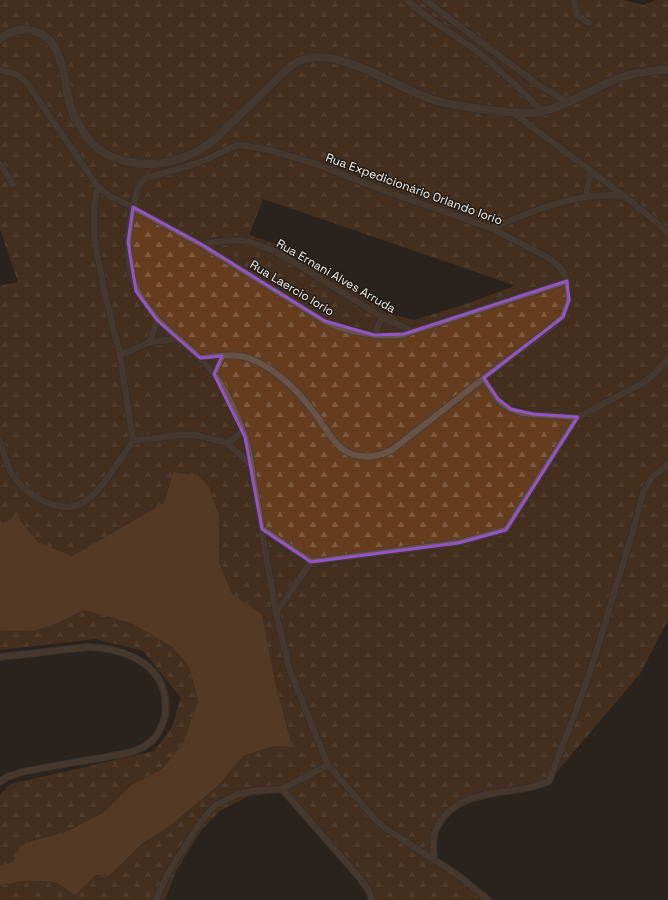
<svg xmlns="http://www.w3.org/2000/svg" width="668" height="900" viewBox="0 0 668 900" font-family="'Space Grotesk',sans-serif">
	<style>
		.forest { fill: url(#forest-firs); fill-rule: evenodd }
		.water { fill: #875530 }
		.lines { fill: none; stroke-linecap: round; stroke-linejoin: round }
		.minor-casing { stroke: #473f3a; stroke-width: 8 }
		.tertiary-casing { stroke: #473f3a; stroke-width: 10 }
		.minor { stroke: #6a5344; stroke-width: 6 }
		.tertiary { stroke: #6a5344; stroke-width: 8 }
		.marked { fill: none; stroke: #9454c8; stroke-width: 3; stroke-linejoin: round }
		.labels { text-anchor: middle; stroke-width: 3; stroke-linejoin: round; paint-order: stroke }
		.street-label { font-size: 12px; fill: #f7f2ee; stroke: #201914 }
	</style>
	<defs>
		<pattern id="forest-firs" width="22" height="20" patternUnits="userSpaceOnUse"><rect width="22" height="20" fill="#653c1e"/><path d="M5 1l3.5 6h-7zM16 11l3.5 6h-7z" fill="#7c593f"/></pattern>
	</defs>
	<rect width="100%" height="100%" fill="#2a221d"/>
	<path class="forest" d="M 0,0 L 624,0 L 643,5 L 656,0 L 668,0 L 668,620 L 640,674 L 549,781 L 450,809 L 439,831 L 434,859 L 487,900 L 370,900 L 343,858 L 282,789 L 247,797 L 220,811 L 203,828 L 176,871 L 165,900 L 0,900 L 0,886 L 24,881 L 56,882 L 75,894 L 96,875 L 109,876 L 143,843 L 171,825 L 220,784 L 243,756 L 274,746 L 292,747 L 275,681 L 262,616 L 232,594 L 219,562 L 219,516 L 173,472 L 164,503 L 72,556 L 38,542 L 16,515 L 4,525 L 0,520 L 0,286 L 18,282 L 0,229 ZM 263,199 L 514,285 L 514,286 L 466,304 L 414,320 L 387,313 L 288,248 L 249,235 Z
		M 84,610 L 131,623 L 172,647 L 189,666 L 198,700 L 183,743 L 162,769 L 131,785 L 104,812 L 68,831 L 36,840 L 14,861 L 0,866 L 0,795 L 10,784 L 154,751 L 172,727 L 181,698 L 143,651 L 95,639 L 0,650 L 0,631 L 34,631 L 58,623 Z"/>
	<path class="water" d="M 173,472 L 199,476 L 209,487 L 219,516 L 219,562 L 232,594 L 262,615 L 275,681 L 292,747 L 274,746 L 243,756 L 220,784 L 171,825 L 143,843 L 109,876 L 96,875 L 75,895 L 56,882 L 24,881 L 0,886 L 0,866 L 14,861 L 20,846 L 36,840 L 68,831 L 104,812 L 131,785 L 162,769 L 183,743 L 198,700 L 189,666 L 172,647 L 131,623 L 84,610 L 58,623 L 34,631 L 0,631 L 0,520 L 4,524 L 16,515 L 38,542 L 72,556 L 164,503 Z"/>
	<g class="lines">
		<g class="minor-casing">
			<path id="minor" d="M 407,0 C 429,21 456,35 479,53 C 502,71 523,92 543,112
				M 425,0 L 537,84 L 567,102
				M 574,0 L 577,15 L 589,23
				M 0,70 L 18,75 L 27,83 L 98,187 L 111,197 L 133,207 C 136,196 137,183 147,178 L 201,162 L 233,147 L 242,145 L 269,150 L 313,163 L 393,194 L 491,228 L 547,257 L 556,264 L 562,270 L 567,281 L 569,300 L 563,317 L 546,332 L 484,378 L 498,399 L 503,404 L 511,409 L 522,413 L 533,414 L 578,417 L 641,384 L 653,375 L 668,359
				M 0,164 L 13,184
				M 98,187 L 94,206 L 94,236 L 104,290 L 120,355 L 150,342
				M 623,195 L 656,222 L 668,234
				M 586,196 L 591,171
				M 491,228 C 522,216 553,202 585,197 C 597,195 610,195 623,195 L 512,112
				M 201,244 L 234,240 L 250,242 L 272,250 L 295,263 L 382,317 L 412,331
				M 157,320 L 150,342 L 178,339
				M 374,335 L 382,317
				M 200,358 C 215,357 233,353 248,358 C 277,368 301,394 319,419 C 325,428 332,440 341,448 C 356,460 376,458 392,450 L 484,378
				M 214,374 L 222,356
				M 0,440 C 4,454 7,468 16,480 C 32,499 66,518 88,499 C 104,487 121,458 133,441 L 120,355
				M 133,441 L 179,435 L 195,435 L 227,443 L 251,465
				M 227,443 L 243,432
				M 262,529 L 311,562 L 276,613 C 269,574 263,535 256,496 C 252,475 251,451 243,431 C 235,411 227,391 214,374 C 201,357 184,344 168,330 C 127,292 122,260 133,207 L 201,244 L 325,321 C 344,331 382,339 404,334 L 567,281
				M 311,562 L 458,543 L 506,530 L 578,417
				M 0,657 L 88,647 C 119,648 155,659 164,692 C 166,700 166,708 165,716 C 162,728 155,740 145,746 C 133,754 115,755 101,758 C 75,762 49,767 22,772 L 7,777 L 0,782
				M 328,765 L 375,819 L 385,828 L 459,876 L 488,900
				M 282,789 L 360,878 L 369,891 L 372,900
				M 434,859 C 434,852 432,843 434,835 C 435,829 439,824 442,819 C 467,785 515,797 549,781 L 577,708 L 592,666 L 633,531 L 643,493 L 651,478 L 668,464
				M 156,900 L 168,873 L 198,826 L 208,813 L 216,805 L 238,794 L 252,791 L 282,789 L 328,765 L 290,671 L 276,613"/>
		</g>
		<g class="tertiary-casing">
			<path id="tertiary" d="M 0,39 C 9,32 22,27 34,31 C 70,41 61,93 75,118 C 90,146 103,158 135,163 C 158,167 188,159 207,145 C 214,141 220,134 226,128 C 242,114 256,99 271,85 C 281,75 291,63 305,59 C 339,48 398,88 431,99 C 458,108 495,111 525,113 C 558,114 591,88 622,77 C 637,72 652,71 668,69"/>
		</g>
		<use href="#minor" class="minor"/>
		<use href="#tertiary" class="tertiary"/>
	</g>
	<path d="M0 0H668V900H0ZM 133,207 L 201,244 L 325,321 L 374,335 L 404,334 L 567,281 L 569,300 L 563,317 L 484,378 L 498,399 L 511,409 L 533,414 L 578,417 L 506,530 L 458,543 L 311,562 L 262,529 L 245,437 L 214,374 L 222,356 L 200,358 L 157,320 L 136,291 L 128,242 Z" fill="#2a221d" fill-opacity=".55" fill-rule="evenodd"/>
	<path class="marked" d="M 133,207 L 201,244 L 325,321 L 374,335 L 404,334 L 567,281 L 569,300 L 563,317 L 484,378 L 498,399 L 511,409 L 533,414 L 578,417 L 506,530 L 458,543 L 311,562 L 262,529 L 245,437 L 214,374 L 222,356 L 200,358 L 157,320 L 136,291 L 128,242 Z"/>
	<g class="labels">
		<g class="street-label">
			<text transform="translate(414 189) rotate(20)" y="4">Rua Expedicionário Orlando Iorio</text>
			<text transform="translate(336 276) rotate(30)" y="4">Rua Ernani Alves Arruda</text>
			<text transform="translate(292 288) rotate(31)" y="4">Rua Laercio Iorio</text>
		</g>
	</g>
</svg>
